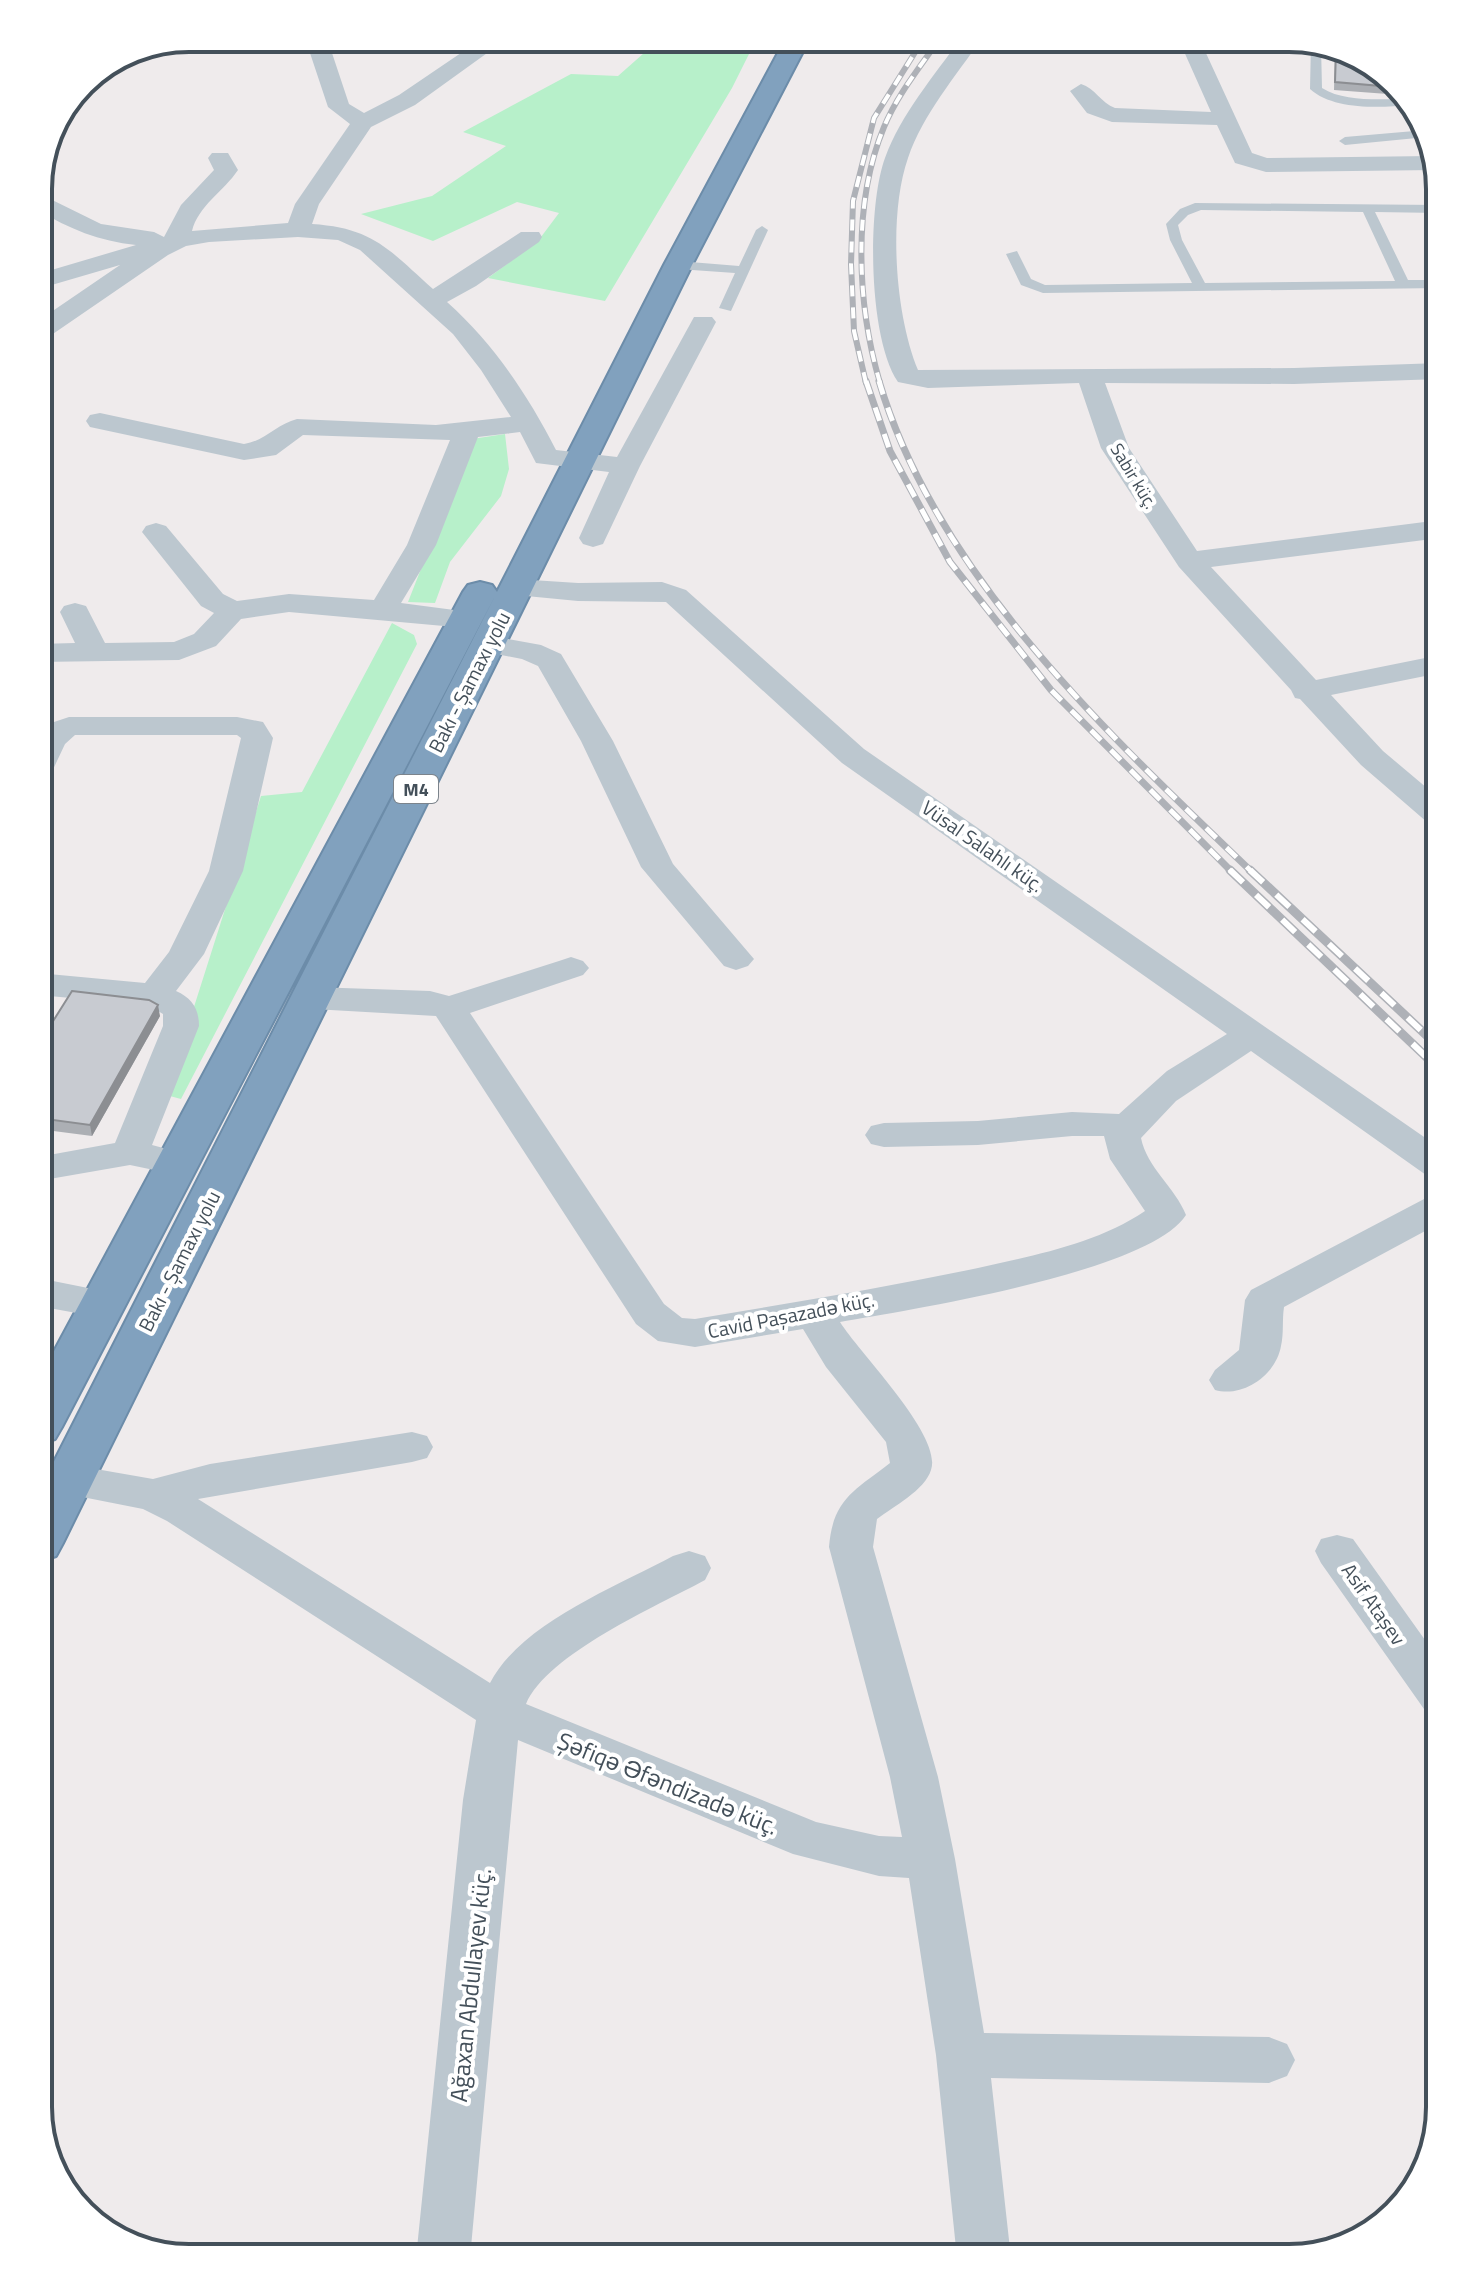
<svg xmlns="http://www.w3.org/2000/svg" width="1478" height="2296" font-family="'Titillium Web',sans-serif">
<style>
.green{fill:#b7f0ca}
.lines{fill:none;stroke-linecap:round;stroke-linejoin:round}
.highway-casing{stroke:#6c8ca9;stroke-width:4}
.lane{fill:#bcc7cf;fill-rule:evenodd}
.street{fill:#bcc7cf;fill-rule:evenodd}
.highway{fill:#81a1be;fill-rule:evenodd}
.rail-far2-casing{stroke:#aeb1b7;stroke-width:6}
.rail-far1-casing{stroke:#aeb1b7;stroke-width:7}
.rail-casing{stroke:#aeb1b7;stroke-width:9}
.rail-far2{stroke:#fff;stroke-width:4;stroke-dasharray:11;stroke-linecap:butt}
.rail-far1{stroke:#fff;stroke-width:5;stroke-dasharray:14;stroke-linecap:butt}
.rail{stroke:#fff;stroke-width:6;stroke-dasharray:18;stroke-linecap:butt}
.wall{fill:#acafb4}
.shaded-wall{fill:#8c8e92}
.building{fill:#c8cbd1;stroke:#8c8e92;stroke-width:2}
.labels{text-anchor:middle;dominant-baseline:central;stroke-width:8;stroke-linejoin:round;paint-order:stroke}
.far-street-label{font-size:18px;fill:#44505a;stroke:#fff}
.shield{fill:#fff;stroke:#7c848c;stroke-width:2}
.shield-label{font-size:18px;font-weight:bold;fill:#44505a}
.street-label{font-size:20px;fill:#44505a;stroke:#fff}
.near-street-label{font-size:24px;fill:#44505a;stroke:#fff}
.rim{fill:none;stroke:#44505a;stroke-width:4}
</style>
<rect width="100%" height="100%" fill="#efebec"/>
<path class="green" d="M661 38H757L732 88 605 301 488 278 538 241 559 213 517 202 433 241 361 214 432 196 506 146 463 132 571 74 618 76Z
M505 434 509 469 501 496 450 562 435 603 408 602 472 439Z
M392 623 414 635 417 644 181 1099 166 1095 261 796 302 792Z"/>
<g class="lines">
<defs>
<path id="highway" d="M786 38H810L692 265 63 1543 56 1556 38 1562V1493L495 596 62 1427 55 1439 38 1444V1381L463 592 468 585 480 582 492 585 497 592 664 265Z"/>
</defs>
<use href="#highway" class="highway-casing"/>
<path class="lane" d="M1311 42 1321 46 1322 88C1344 102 1378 99 1404 99L1409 105C1380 108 1333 110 1310 89Z
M1426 130 1427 137 1345 145 1339 141 1345 137Z
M1195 203 1440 205V213L1375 212 1408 280H1440V288L1043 293 1021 285 1006 254 1017 251 1031 279 1045 285 1192 283 1170 240 1166 224 1180 209ZM1201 210 1363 212 1395 281 1205 283 1182 240 1178 225 1188 215Z
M762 226 768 230 731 311 719 308 735 273 678 269 672 265 678 261 739 266 756 230Z"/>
<path class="street" d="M305 38H327L349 104 364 113 399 95 483 38H508L415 105 371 127 319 204 312 224C374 228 389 250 433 289L521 232H539L542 237 539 242 476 286 447 302C493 343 528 395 556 450L617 457 694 317H712L716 322 640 466 603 544 593 547 583 544 579 538 609 472 536 463 520 432 478 437 436 545 401 603 477 613 481 619 477 625 466 628 289 612 241 619 216 646 179 660 38 662V644L75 643 60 612 64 606 75 603 86 606 105 643 174 642 194 634 214 613 201 606 142 532 146 526 156 523 166 526 223 594 237 601 289 594 374 600 407 545 450 440 303 435 276 455 244 460 90 427 86 421 90 415 100 413 244 444C265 441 277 424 297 419L436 425 511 417 481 370 453 334 360 250 338 240 298 237 209 242 186 246 168 255 47 338 38 341V321L120 265 38 289V274L136 245C99 241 69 229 38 210V193L101 224 154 232 164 237 181 205 214 170 208 158 212 153H228L238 170C224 191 198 206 192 231L288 223 295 204 350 124 328 107Z
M961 38H982C956 76 923 114 908 158 888 215 895 315 918 370L1294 368 1440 363V379L1294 384 1105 383 1129 448 1197 551 1440 520V538L1211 567 1316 680 1440 655V673L1331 695 1383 751 1440 799V826L1428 823 1361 765 1300 699 1295 698 1291 690 1179 567 1101 448 1079 383 928 388 898 382C868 338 867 207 885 158 901 114 934 76 961 38Z
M1178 38H1199L1252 153 1267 158 1432 156 1435 170 1266 172 1235 163 1217 125 1112 122 1087 113 1070 91 1081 84C1095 88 1101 103 1115 108L1211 112Z
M516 579 578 583 662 582 686 590 864 749 1440 1148V1178L1426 1175 1251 1051 1176 1101 1141 1138C1147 1168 1175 1187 1186 1215 1150 1272 910 1310 840 1322 860 1354 943 1436 931 1470 925 1490 893 1507 877 1519L873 1547 938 1777 955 1859 984 2033 1269 2037 1287 2044 1295 2060 1287 2076 1269 2083 991 2078 1011 2258H957L936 2055 909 1878 879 1876 793 1854 518 1740 470 2258H416L463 1800 476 1720 167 1521 143 1509 52 1491 45 1480 52 1469 67 1464 153 1479 210 1464 412 1432 427 1436 433 1447 427 1458 412 1462 198 1499 490 1683C521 1623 616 1587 673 1556L689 1551 705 1556 711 1568 705 1580C657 1606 547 1654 526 1704L816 1822 879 1836 902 1837 890 1777 829 1547C833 1499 854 1491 890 1463L886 1442 826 1367 803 1329 695 1347 658 1341 636 1324 436 1016 313 1009 300 1006 295 998 300 990 313 987 430 991 449 996 559 961 571 957 583 961 589 968 583 975 470 1013 664 1304 682 1318 695 1319C790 1303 883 1288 978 1268 1035 1255 1096 1244 1145 1211L1110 1159 1104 1136H1072L978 1145 884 1147 871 1144 865 1135 871 1126 884 1123 978 1121 1072 1112 1119 1114 1167 1071 1227 1034 842 763 666 602 578 601 506 594 501 588 506 582Z
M487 635 541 645 561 654 613 741 673 864 748 952 754 959 748 966 736 970 724 966 641 867 581 741 538 666 522 659 476 650 472 644 476 638Z
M69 717H237L263 722 273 738 243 871 204 954 176 991C192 998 199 1009 199 1026L152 1145 167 1149 173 1158 167 1167 154 1170 130 1165 38 1181V1157L115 1143 163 1026V1014L148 1005 38 995V973L145 983 169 952 209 871 241 738 237 735H75L65 744 49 778 38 781V736L51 723Z
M1440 1194V1223L1284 1307C1282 1320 1284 1333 1281 1346 1276 1375 1243 1398 1215 1390L1209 1380 1215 1370 1239 1350 1245 1300 1251 1290 1426 1198Z
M38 1278 118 1294 124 1304 118 1314 104 1318 38 1306Z
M1337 1535 1353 1539 1440 1661V1714L1424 1709 1321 1563 1315 1551 1321 1539Z"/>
<use href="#highway" class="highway"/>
<defs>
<path id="rail-far2" d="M866 383 854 331 851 264 853 201 874 118 924 38
M880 383C857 305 852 204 884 127 897 95 920 67 940 38"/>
<path id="rail-far1" d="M866 381 890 451 950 562 1051 690 1232 872
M879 381C936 575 1110 736 1252 872"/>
<path id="rail" d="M1230 870 1440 1070
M1250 870 1440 1048"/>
</defs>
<use href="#rail-far2" class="rail-far2-casing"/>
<use href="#rail-far1" class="rail-far1-casing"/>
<use href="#rail" class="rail-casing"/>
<use href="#rail-far2" class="rail-far2"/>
<use href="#rail-far1" class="rail-far1"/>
<use href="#rail" class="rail"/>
</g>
<path class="wall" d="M1335 51 1373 64 1401 95 1334 90Z
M160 1016 92 1136 38 1129V1045Z"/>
<path class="shaded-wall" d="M158 1005 160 1016 92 1136 90 1125Z"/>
<path class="building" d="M1336 51 1373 64 1393 87 1335 82Z
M72 991 149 1000 158 1005 90 1125 38 1118V1045Z"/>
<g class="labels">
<g class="far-street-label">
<text transform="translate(1134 476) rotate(59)">Sabir küç.</text>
</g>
<rect class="shield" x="394" y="775" width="44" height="28" rx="6"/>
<g class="shield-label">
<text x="416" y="789">M4</text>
</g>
<g class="street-label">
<text transform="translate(469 682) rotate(-63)">Bakı - Şamaxı yolu</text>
<text transform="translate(983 846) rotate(35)">Vüsal Salahlı küç.</text>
<text transform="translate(179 1261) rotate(-63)">Bakı - Şamaxı yolu</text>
<text transform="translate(791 1315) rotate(-11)">Cavid Paşazadə küç.</text>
<text transform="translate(1374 1604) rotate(55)">Asif Ataşev</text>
</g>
<g class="near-street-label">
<text transform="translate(668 1783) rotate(22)">Şəfiqə Əfəndizadə küç.</text>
<text transform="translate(470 1985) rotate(-84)">Ağaxan Abdullayev küç.</text>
</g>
</g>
<path d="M0 0H1478V2296H0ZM189 52H1289A137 137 0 0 1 1426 189V2107A137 137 0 0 1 1289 2244H189A137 137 0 0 1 52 2107V189A137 137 0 0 1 189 52Z" fill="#fff" fill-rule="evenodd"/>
<path class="rim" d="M189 52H1289A137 137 0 0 1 1426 189V2107A137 137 0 0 1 1289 2244H189A137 137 0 0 1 52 2107V189A137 137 0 0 1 189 52Z"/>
</svg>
